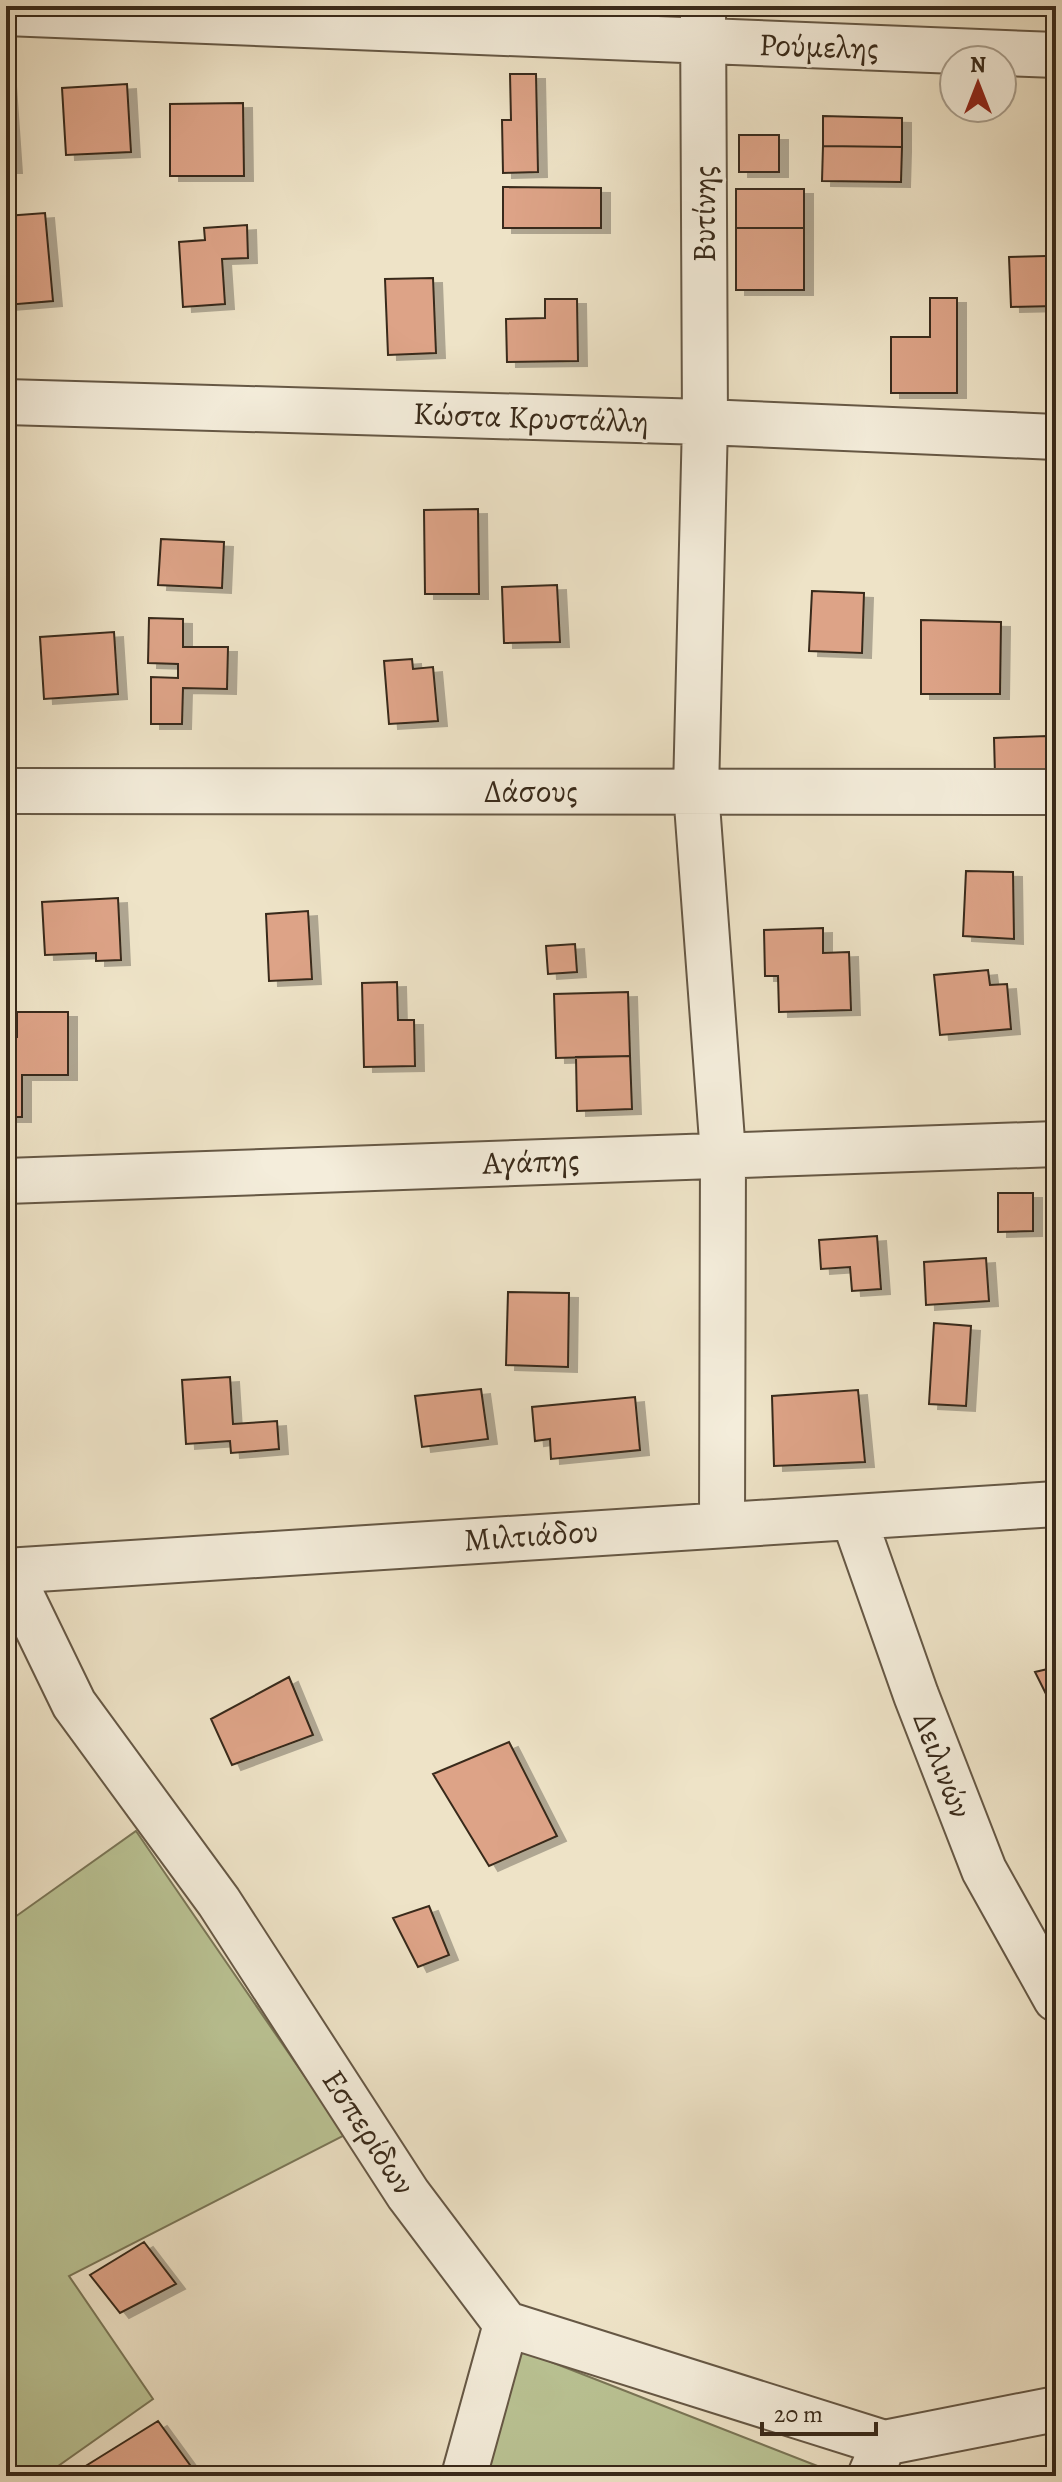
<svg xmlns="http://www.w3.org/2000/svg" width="1062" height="2482" font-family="Alegreya,serif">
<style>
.green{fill:#bac394;stroke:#7a7657;stroke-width:2}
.building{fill:#dda387;stroke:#392a1a;stroke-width:2;filter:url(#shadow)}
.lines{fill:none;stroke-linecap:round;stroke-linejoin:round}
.minor-casing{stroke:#665845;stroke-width:48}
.minor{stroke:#f4eddb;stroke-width:44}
.labels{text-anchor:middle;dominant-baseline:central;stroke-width:7;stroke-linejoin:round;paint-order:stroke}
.street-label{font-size:32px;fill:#392a1a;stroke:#f4eddb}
</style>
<defs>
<filter id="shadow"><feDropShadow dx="9" dy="5" stdDeviation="0" flood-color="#0004"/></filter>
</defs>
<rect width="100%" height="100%" fill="#eee3c7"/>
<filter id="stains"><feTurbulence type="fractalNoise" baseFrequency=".0025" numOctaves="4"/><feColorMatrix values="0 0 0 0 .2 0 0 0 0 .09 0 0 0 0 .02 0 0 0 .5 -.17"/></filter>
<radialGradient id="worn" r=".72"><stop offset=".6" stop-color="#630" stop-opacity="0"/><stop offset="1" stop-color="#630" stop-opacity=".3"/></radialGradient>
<path class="green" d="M136 1831 345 2135 69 2276 153 2399 44 2476H6V1906L15 1917Z
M518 2349 843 2476H482Z"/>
<path class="building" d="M510 74H536L538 172 503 173 502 120H511Z
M7 81 13 168H6V81Z
M127 84 131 152 66 155 62 88Z
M243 103 244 176H170V104Z
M823 116 902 118V147L823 146Z
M739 135H779V172H739Z
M823 146 902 147 901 182 822 181Z
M503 187 601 188V228H503Z
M736 189H804V228H736Z
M45 213 53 301 6 305V216Z
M247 225 248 258 222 259 225 304 183 307 179 242 205 240 204 228Z
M736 228H804V290H736Z
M1046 256H1056V306L1011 307 1009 257Z
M433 278 436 353 388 355 385 279Z
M930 298H957V393H891V337H930Z
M545 299H577L578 361 507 362 506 319 545 318Z
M478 509 479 594H425L424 510Z
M161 539 224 542 222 588 158 585Z
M557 585 560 642 504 643 502 587Z
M812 591 864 593 862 653 809 651Z
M149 618 183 619V647H228L227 689 183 688 182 724H151V677L178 678V664L148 663Z
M921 620 1001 622 1000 694H921Z
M114 632 118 694 44 699 40 637Z
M412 659 413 669 433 667 438 721 389 724 384 661Z
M1047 736 1048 773 995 775 994 738Z
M966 871 1013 872 1014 939 963 936Z
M118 898 121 960 96 961V953L45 955 42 902Z
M308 911 312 979 269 981 266 914Z
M823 928V953L849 952 851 1010 779 1012 778 976H765L764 930Z
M575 944 577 972 548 974 546 946Z
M988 970 990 985 1007 984 1011 1029 940 1035 934 975Z
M397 982 398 1020H414L415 1066 364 1067 362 983Z
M628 992 630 1056 556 1058 554 994Z
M17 1012H68V1075H22V1117H6V1037H17Z
M630 1056 632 1109 577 1111 576 1057Z
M998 1193H1033V1231L998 1232Z
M877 1236 881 1289 852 1291 850 1267 821 1269 819 1240Z
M986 1258 989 1301 926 1305 924 1262Z
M508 1292 569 1293 568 1367 506 1365Z
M934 1323 971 1326 966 1406 929 1404Z
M230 1377 233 1424 277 1421 279 1449 231 1453 230 1441 186 1444 182 1380Z
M481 1389 488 1439 422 1447 415 1396Z
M858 1390 865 1462 774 1466 772 1396Z
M635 1397 640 1450 551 1459 550 1439 535 1441 532 1407Z
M1056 1667V1708L1054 1710 1035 1672Z
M289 1677 313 1735 232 1765 211 1719Z
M509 1742 557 1836 489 1866 433 1774Z
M429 1906 449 1955 418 1967 393 1918Z
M144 2242 176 2284 120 2313 90 2275Z
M158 2421 198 2476H90L84 2467Z"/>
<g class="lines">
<defs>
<path id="minor" d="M703 6 705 422 696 791 723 1154 722 1523
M6 13 1056 55
M6 402 705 422 1056 437
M6 791 1056 792
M6 1181 1056 1144
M854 1519 916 1695 984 1870 1056 1999
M9 1570 74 1704 219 1902 408 2194 506 2324 884 2443 870 2476
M6 1571 1056 1504
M884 2443 1056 2409
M464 2476 506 2324"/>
</defs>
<use href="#minor" class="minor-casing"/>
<use href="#minor" class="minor"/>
</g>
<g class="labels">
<g class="street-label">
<text transform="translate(819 46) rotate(2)">Ρούμελης</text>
<text transform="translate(704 214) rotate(-90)">Βυτίνης</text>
<text transform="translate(531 417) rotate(2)">Κώστα Κρυστάλλη</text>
<text x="531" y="791">Δάσους</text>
<text transform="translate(531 1161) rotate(-2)">Αγάπης</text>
<text transform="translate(531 1535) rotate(-4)">Μιλτιάδου</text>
<text transform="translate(943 1765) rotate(69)">Δειλινών</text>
<text transform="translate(369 2132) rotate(57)">Εσπερίδων</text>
</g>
</g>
<rect width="1062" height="2482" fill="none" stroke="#eee3c7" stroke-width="32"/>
<rect x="8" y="8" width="1046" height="2466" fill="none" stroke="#392a1a" stroke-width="4"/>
<rect x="16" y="16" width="1030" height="2450" fill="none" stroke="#392a1a" stroke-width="2"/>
<g transform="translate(978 84)"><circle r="38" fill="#f4eddb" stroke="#a99f8e" stroke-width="2"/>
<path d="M0-6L14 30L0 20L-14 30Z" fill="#8f2418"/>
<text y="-12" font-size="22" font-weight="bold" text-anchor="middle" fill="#392a1a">N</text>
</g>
<path d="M762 2422v12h114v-12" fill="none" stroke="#392a1a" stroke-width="4"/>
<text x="774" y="2422" font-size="24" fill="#392a1a" stroke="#f4eddb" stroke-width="6" paint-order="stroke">20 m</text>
<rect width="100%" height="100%" filter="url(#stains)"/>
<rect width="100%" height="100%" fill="url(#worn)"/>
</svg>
